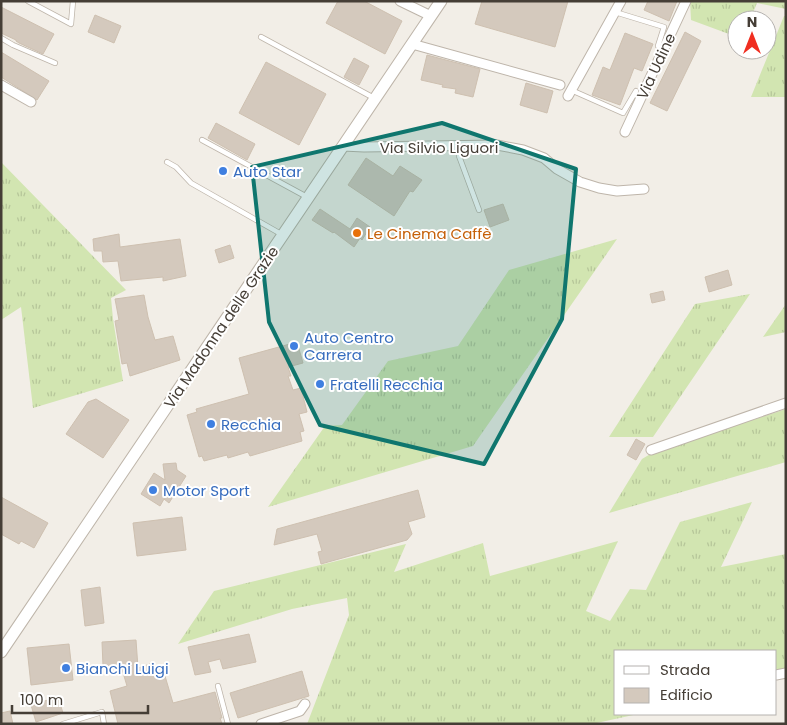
<svg xmlns="http://www.w3.org/2000/svg" width="787" height="725" font-family="Poppins,sans-serif">
<style>
.grass{fill:url(#grass-tufts)}
.building{fill:#d4c9bd;stroke:#cec0b0}
.lines{fill:none;stroke-linecap:round;stroke-linejoin:round}
.service-casing{stroke:#beb5aa;stroke-width:6}
.minor-casing{stroke:#beb5aa;stroke-width:11}
.tertiary-casing{stroke:#beb5aa;stroke-width:13}
.service{stroke:#fff;stroke-width:4.5}
.minor{stroke:#fff;stroke-width:9}
.tertiary{stroke:#fff;stroke-width:11}
.marked{fill:#0f766e;fill-opacity:0.2;stroke:#0f766e;stroke-width:4;stroke-linejoin:round}
.shop-dot{fill:#3f7fe0;stroke:#fff;stroke-width:2}
.food-dot{fill:#e8710a;stroke:#fff;stroke-width:2}
.labels{text-anchor:middle;dominant-baseline:central;stroke-width:4;stroke-linejoin:round;paint-order:stroke}
.street-label{font-size:15px;fill:#453e36;stroke:#fff}
.shop-label{font-size:15px;fill:#366cbe;stroke:#fff;text-anchor:start}
.food-label{font-size:15px;fill:#c56008;stroke:#fff;text-anchor:start}
</style>
<defs>
<pattern id="grass-tufts" width="24" height="20" patternUnits="userSpaceOnUse" patternTransform="scale(1.25)"><rect width="24" height="20" fill="#d2e5b1"/><path d="M3 7l-1-3M5 7V3M7 7l1-3M15 17l-1-3M17 17v-4M19 17l1-3" fill="none" stroke="#b6c699"/></pattern>
</defs>
<rect width="100%" height="100%" fill="#f2eee7"/>
<path class="grass" d="M690 1H786V9L757 3 750 20H737V37L691 20Z
M784 16H786V97H751Z
M1 162 126 290 111 298 113 319 123 381 33 408 21 307 1 320Z
M617 239 473 446 268 507 325 426 342 425 388 361 458 346 509 270Z
M750 294 653 437H609L695 304Z
M786 304V332L763 337Z
M786 409V462L609 513 642 459 652 453Z
M752 502 721 567 786 554V670L776 672V651H616V714H638L592 724H307L349 615 347 598 292 609 178 644 214 591 406 544 394 572 483 543 490 576 618 541 586 611 610 621 630 589 646 590 680 522Z"/>
<path class="building" d="M338 1H364L402 21 385 54 326 23Z
M482 1H568L555 47 475 24Z
M648 1H677L669 21 644 10Z
M1 7 54 34 43 54 19 43 16 41V40L1 33Z
M95 15 121 26 114 43 88 32Z
M685 32 701 41 667 111 650 103Z
M625 33 653 44 642 71 634 68 620 105 592 95 603 67 610 70Z
M1 52 49 81 37 100 1 77Z
M427 55 480 69 473 97 455 93 456 89 442 87 443 85 421 80Z
M354 58 369 66 359 85 344 77Z
M266 62 326 94 299 145 239 113Z
M526 83 553 91 547 113 520 105Z
M216 123 255 144 247 160 208 138Z
M366 158 393 176 400 166 422 180 413 192 410 191 394 216 348 185Z
M503 204 509 220 490 227 484 210Z
M320 209 350 229 357 218 370 227 362 240 360 238 354 247 334 232 333 233 312 220Z
M119 234 120 247 180 239 186 276 163 281V277L121 281 118 261 103 262 102 251H94L93 239Z
M230 245 234 258 219 263 215 250Z
M728 270 732 285 709 292 705 277Z
M663 291 665 300 652 303 650 294Z
M144 295 148 317 155 340 173 336 180 360 130 376 127 363 122 364 115 321 119 320 115 299Z
M297 342 303 363 288 367 291 376H288L293 390 301 388 307 412 299 414 304 431 300 432 302 441 250 456 248 452 228 458 227 455 204 461 202 456 199 457 187 415 197 412 196 409 249 394 239 358Z
M96 399 129 420 103 458 66 434 88 402Z
M636 439 645 444 636 460 627 455Z
M176 463 177 470 186 476 169 503 164 499 160 506 141 494 154 473 165 480 163 464Z
M418 490 425 517 408 522 412 534 407 540 321 564 318 552 322 551 317 534 274 545 277 529Z
M1 497 48 523 34 548 21 541 19 544 1 534Z
M182 517 186 550 137 556 133 523Z
M100 587 104 623 85 626 81 590Z
M249 634 256 662 223 669 220 659 208 662 211 672 195 675 188 647Z
M136 640 138 668 153 663 157 678 165 676 173 703 215 692 222 718H220L222 724H118L110 691 127 686 121 666H103L102 642Z
M69 644 73 680 31 685 27 648Z
M302 671 309 696 238 718 230 693Z
M58 697 63 713 36 722 31 705Z
M10 711 13 724H1V713Z"/>
<g class="lines">
<defs>
<path id="service" d="M28 1 71 24 73 1
M615 12 664 27 658 46
M261 37 374 98
M1 38 13 45 55 63
M571 90 623 113 636 91
M202 140 307 197
M459 146V156L479 210
M167 162 176 167 191 183 281 234
M218 686 228 724
M63 724 102 712 104 724"/>
<path id="minor" d="M400 1 431 16
M412 44 560 85
M1 85 31 102
M568 96 621 1
M625 132 686 1
M343 146 364 147 497 145 523 150 544 158 557 169 580 182 599 188 617 191 644 189
M651 450 786 403
M776 675 786 673
M261 724 300 711 305 704"/>
<path id="tertiary" d="M1 652 441 1"/>
</defs>
<use href="#service" class="service-casing"/>
<use href="#minor" class="minor-casing"/>
<use href="#tertiary" class="tertiary-casing"/>
<use href="#service" class="service"/>
<use href="#minor" class="minor"/>
<use href="#tertiary" class="tertiary"/>
</g>
<path class="marked" d="M442 123 576 169 562 319 484 464 320 425 269 322 252 167Z"/>
<g class="shop-dot">
<circle cx="223" cy="171" r="5"/>
<circle cx="294" cy="346" r="5"/>
<circle cx="320" cy="384" r="5"/>
<circle cx="211" cy="424" r="5"/>
<circle cx="153" cy="490" r="5"/>
<circle cx="66" cy="668" r="5"/>
</g>
<circle class="food-dot" cx="357" cy="233" r="5"/>
<g class="labels">
<g class="street-label">
<text transform="translate(656 66) rotate(-65)">Via Udine</text>
<text x="439" y="147">Via Silvio Liguori</text>
<text transform="translate(221 327) rotate(-56)">Via Madonna delle Grazie</text>
</g>
<g class="shop-label">
<text x="233" y="171">Auto Star</text>
<text x="304" y="337">Auto Centro<tspan x="304" dy="17">Carrera</tspan></text>
<text x="330" y="384">Fratelli Recchia</text>
<text x="221" y="424">Recchia</text>
<text x="163" y="490">Motor Sport</text>
<text x="76" y="668">Bianchi Luigi</text>
</g>
<g class="food-label">
<text x="367" y="233">Le Cinema Caffè</text>
</g>
</g>
<rect width="787" height="725" fill="none" stroke="#453e36" stroke-width="5"/>
<rect x="614" y="650" width="162" height="65" fill="#ffffff" stroke="#b5b2af"/>
<rect x="624" y="666" width="25" height="8" fill="#ffffff" stroke="#b5b2af"/>
<text x="660" y="675" font-size="15" fill="#453e36">Strada</text>
<rect x="624" y="688" width="25" height="15" fill="#d4c9bd" stroke="#b5b2af"/>
<text x="660" y="700" font-size="15" fill="#453e36">Edificio</text>
<g transform="translate(752 35)"><circle r="24" fill="#ffffff" stroke="#b5b2af"/>
<path d="M0-4L9 19L0 12L-9 19Z" fill="#f02e20"/>
<text y="-8" font-size="14" font-weight="bold" text-anchor="middle" fill="#453e36">N</text>
</g>
<path d="M12 705v8h136v-8" fill="none" stroke="#453e36" stroke-width="2.5"/>
<text x="20" y="705" font-size="15" fill="#453e36" stroke="#ffffff" stroke-width="4" paint-order="stroke">100 m</text>
</svg>
